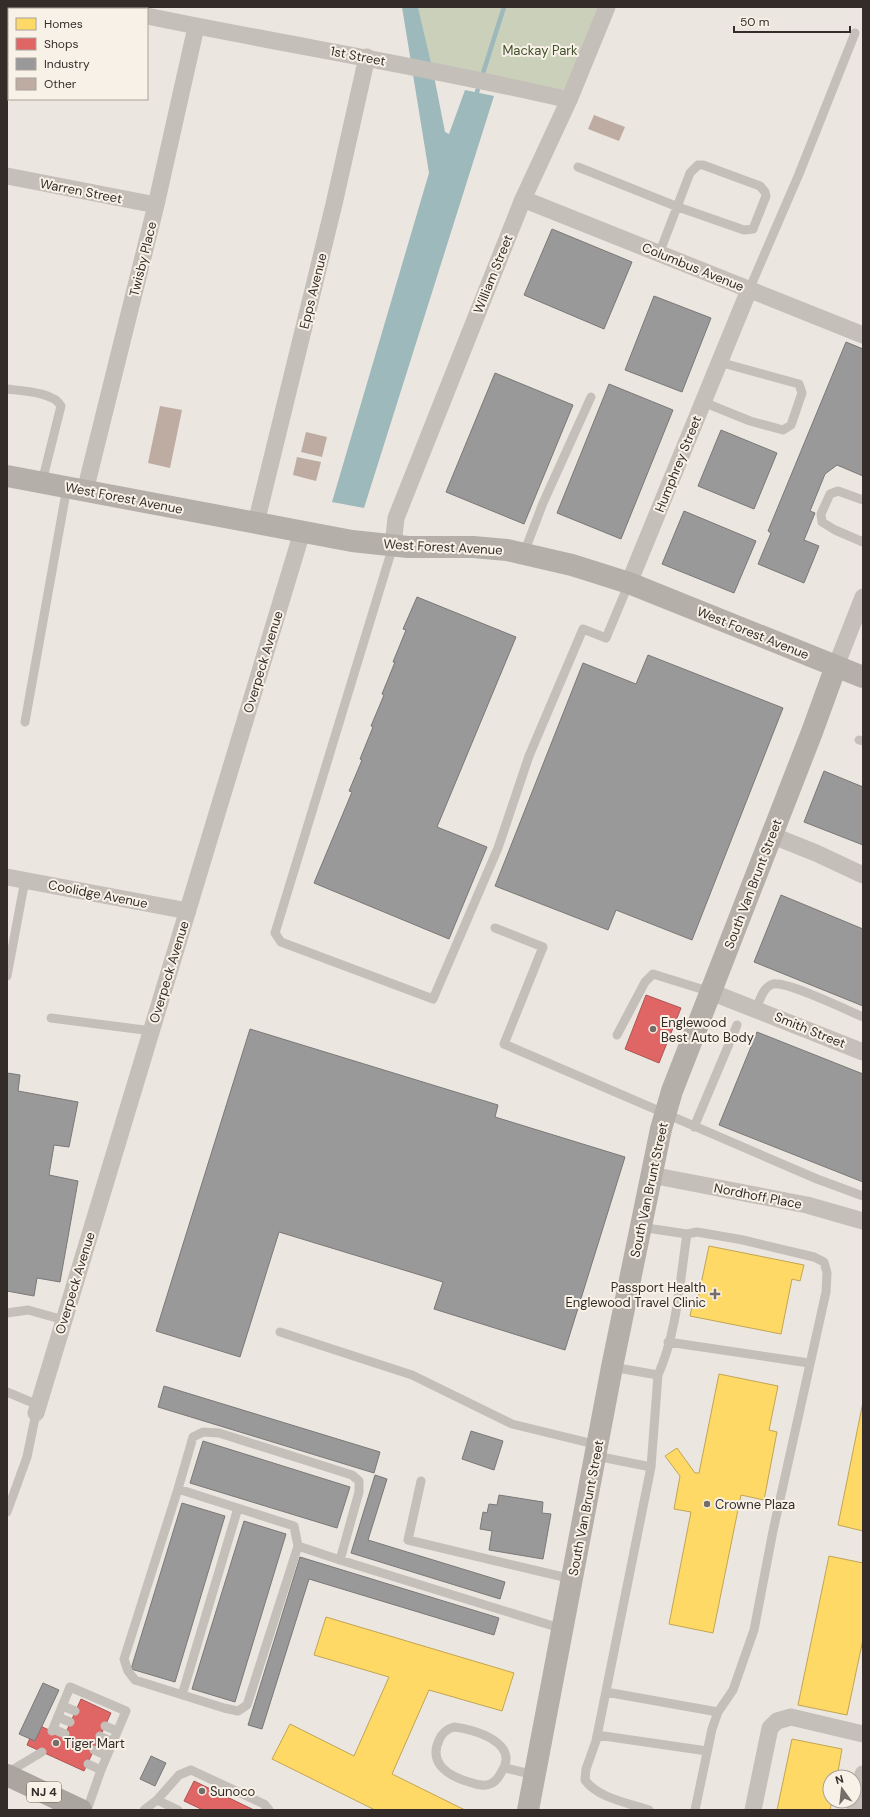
<svg xmlns="http://www.w3.org/2000/svg" width="870" height="1817" font-family="'DM Sans',sans-serif">
<style>
.green{fill:#cbd0bb}
.water{fill:#9db9bb}
.homes{fill:#ffd966;stroke:#c2a553}
.shops{fill:#e06666;stroke:#ac5553}
.industry{fill:#999;stroke:#7b7877}
.lines{fill:none;stroke-linecap:round;stroke-linejoin:round}
.stream{stroke:#9db9bb;stroke-width:4.5}
.building{fill:#beaca2}
.lane{stroke:#c4bfb9;stroke-width:9}
.street{stroke:#c4bfb9;stroke-width:17}
.secondary{stroke:#b5afa9;stroke-width:22}
.highway{stroke:#aaa59f;stroke-width:22}
.poi-dot{fill:#746d68;stroke:#f8f1e7;stroke-width:1.5}
.labels{text-anchor:middle;dominant-baseline:central;stroke-width:4;stroke-linejoin:round;paint-order:stroke}
.shield{fill:#f8f1e7;stroke:#6f6761;stroke-width:1}
.shield-label{font-size:12px;font-weight:bold;fill:#342c28}
.park-label{font-size:13px;fill:#42512d;stroke:#f8f1e7}
.street-label{font-size:13px;fill:#342c28;stroke:#f8f1e7}
.poi-label{font-size:13px;fill:#342c28;stroke:#f8f1e7;text-anchor:start}
</style>
<rect width="100%" height="100%" fill="#ebe6e0"/>
<path class="green" d="M418 7H604L566 99 431 64Z"/>
<path class="water" d="M402 7H418L433 71 445 132 449 134 465 90 494 96 364 508 332 502 429 173Z"/>
<path class="homes" d="M709 1246 804 1265 800 1281 792 1279 781 1334 690 1316 693 1302 697 1303Z
M719 1374 778 1386 769 1430 777 1432 764 1500 741 1495 713 1633 669 1624 691 1512 674 1509 680 1476 665 1456 677 1448 695 1473H699Z
M863 1402V1531L838 1525Z
M829 1556 863 1563V1639L847 1715 798 1705Z
M326 1617 514 1673 502 1711 429 1690 392 1774 465 1810H375L272 1759 290 1724 354 1756 389 1677 314 1655Z
M792 1739 842 1749 837 1777H830V1801H832L830 1810H777Z"/>
<path class="shops" d="M646 995 681 1008 659 1063 625 1049Z
M81 1699 111 1713 84 1771 27 1745 36 1724 64 1737Z
M194 1781 254 1810H203L184 1801Z"/>
<path class="industry" d="M552 229 632 262 604 329 524 295Z
M654 296 711 318 682 392 625 370Z
M846 342 863 349V476L837 465 825 474 810 511 815 513 804 540 819 546 804 583 758 564 771 533 768 531Z
M495 373 573 405 524 524 446 492Z
M609 384 673 410 621 539 557 513Z
M721 430 777 453 754 509 698 486Z
M684 511 756 541 734 593 662 564Z
M417 597 516 637 437 827 487 847 449 939 314 883 352 792 349 791 362 760 360 759 373 727 371 726 384 695 382 694 395 662H393L406 630 403 629Z
M648 655 783 708 692 940 616 910 608 930 495 886 583 663 636 684Z
M824 771 863 787V845L804 822Z
M781 895 863 929V1006L754 962Z
M250 1029 498 1105 495 1117 625 1157 565 1350 434 1309 443 1282 279 1232 240 1357 156 1331Z
M757 1032 863 1074V1182L719 1125Z
M7 1073 20 1075 18 1091 78 1102 69 1147 54 1145 49 1175 78 1181 60 1282 37 1278 34 1296 7 1291Z
M164 1386 380 1452 374 1473 158 1407Z
M471 1431 503 1441 494 1470 462 1459Z
M203 1441 350 1487 337 1528 190 1483Z
M375 1475 387 1479 368 1540 505 1582 500 1599 351 1553Z
M499 1495 543 1502 542 1513 551 1514 543 1559 489 1550 492 1531 480 1529 483 1512 487 1513 489 1504 497 1505Z
M182 1503 225 1516 175 1682 131 1669Z
M244 1521 286 1534 235 1702 192 1689Z
M300 1557 499 1618 494 1635 309 1579 262 1729 248 1725Z
M43 1683 59 1690 35 1741 19 1734Z
M151 1756 166 1763 155 1786 140 1779Z"/>
<g class="lines">
<path class="stream" d="M477 92 504 7"/>
</g>
<path class="building" d="M594 115 625 127 619 141 588 129Z
M160 406 182 410 170 468 148 463Z
M306 432 327 437 322 457 301 452Z
M297 457 321 462 316 481 293 475Z"/>
<g class="lines">
<path class="lane" d="M578 167 678 207 744 230 753 229 766 196 765 192 760 186 703 165H698L690 173 659 254
M749 290 799 174 855 33
M7 389C22 391 54 392 61 406L42 482
M703 402 750 421 783 430 791 425 802 393 799 384 719 362
M863 500 838 491 830 494 821 514 822 522 835 530 863 542
M393 546 275 933 281 942 433 999 498 848 529 756 583 629 606 638 629 583
M524 553 543 503 591 397
M25 722 67 487
M859 740 863 741
M495 928 543 947 504 1044 817 1179 863 1196
M7 976 25 880
M756 1009C760 1000 763 987 773 984 787 981 847 1010 863 1017
M51 1018 152 1031
M617 1035 645 982 653 974 711 992
M694 1127 737 1025
M640 1227 687 1234 697 1232 743 1240 814 1257 824 1262 827 1273 826 1292 773 1531 754 1630 733 1690 718 1712 712 1729 695 1810
M7 1313 28 1310 64 1320
M280 1332 412 1375 512 1424 598 1445
M668 1342 809 1363
M612 1367 658 1375
M7 1392 38 1405
M596 1456 651 1467
M421 1481 408 1540 572 1579
M178 1489 124 1659 128 1671 135 1680 224 1708 238 1711 247 1705 298 1546
M7 1512 27 1457 36 1413
M340 1560 359 1492V1481L352 1475 219 1433 203 1432 193 1437 178 1489 294 1526 298 1546 340 1560 563 1629
M606 1692 718 1712
M182 1695 238 1508
M63 1706 75 1711
M58 1717 70 1722
M105 1726 117 1731
M454 1727C474 1729 520 1743 502 1771 499 1777 496 1782 490 1784 484 1787 476 1784 469 1782 449 1776 428 1764 439 1740 442 1733 446 1729 454 1727Z
M53 1729 65 1734
M52 1731 70 1687 126 1711 101 1770 87 1810
M597 1735 707 1751
M100 1736 113 1742
M94 1750 107 1756
M88 1764 101 1770
M505 1768 535 1775
M7 1773 42 1752
M157 1800 178 1810
M144 1810 157 1800 179 1775 191 1770 264 1804 269 1810
M649 1810C628 1803 598 1798 585 1780L586 1769 596 1741 651 1467 658 1375C677 1333 680 1279 687 1234"/>
<path class="street" d="M102 7 111 9
M147 16C287 45 429 67 569 100
M7 176 156 205
M523 199 863 335
M85 491 156 205 196 27
M256 523 334 204 367 57
M393 546 396 518 523 199 569 100 607 7
M629 583 749 290
M836 666 863 597
M771 835 816 853 863 875
M7 877 188 911
M711 992 863 1052
M651 1175 807 1205 863 1221
M36 1413 302 532
M753 1810 770 1728 777 1721 791 1717 863 1734
M855 1810 863 1774"/>
<path class="secondary" d="M7 476 352 541 408 547H473L507 550 572 565 629 583 863 677
M528 1810 612 1367 661 1129 672 1091 812 732 836 666"/>
<path class="highway" d="M7 1775 81 1810"/>
</g>
<g class="poi-dot">
<circle cx="653" cy="1029" r="4"/>
<path d="M713 1288h4v4h4v4h-4v4h-4v-4h-4v-4h4z"/>
<circle cx="707" cy="1504" r="4"/>
<circle cx="56" cy="1743" r="4"/>
<circle cx="202" cy="1791" r="4"/>
</g>
<g class="labels">
<rect class="shield" x="27" y="1782" width="34" height="20" rx="3"/>
<g class="shield-label">
<text x="44" y="1792">NJ 4</text>
</g>
<g class="park-label">
<text x="540" y="50">Mackay Park</text>
</g>
<g class="street-label">
<text transform="translate(358 56) rotate(11)">1st Street</text>
<text transform="translate(81 191) rotate(11)">Warren Street</text>
<text transform="translate(143 259) rotate(-76)">Twisby Place</text>
<text transform="translate(693 267) rotate(22)">Columbus Avenue</text>
<text transform="translate(493 274) rotate(-68)">William Street</text>
<text transform="translate(313 291) rotate(-76)">Epps Avenue</text>
<text transform="translate(678 464) rotate(-68)">Humphrey Street</text>
<text transform="translate(124 498) rotate(11)">West Forest Avenue</text>
<text transform="translate(443 547) rotate(3)">West Forest Avenue</text>
<text transform="translate(753 633) rotate(22)">West Forest Avenue</text>
<text transform="translate(263 662) rotate(-73)">Overpeck Avenue</text>
<text transform="translate(753 884) rotate(-69)">South Van Brunt Street</text>
<text transform="translate(98 894) rotate(11)">Coolidge Avenue</text>
<text transform="translate(169 972) rotate(-73)">Overpeck Avenue</text>
<text transform="translate(810 1030) rotate(22)">Smith Street</text>
<text transform="translate(649 1190) rotate(-78)">South Van Brunt Street</text>
<text transform="translate(758 1196) rotate(11)">Nordhoff Place</text>
<text transform="translate(75 1283) rotate(-73)">Overpeck Avenue</text>
<text transform="translate(586 1508) rotate(-79)">South Van Brunt Street</text>
</g>
<g class="poi-label">
<text x="661" y="1022">Englewood<tspan x="661" dy="15">Best Auto Body</tspan></text>
<text x="706" y="1287" text-anchor="end">Passport Health<tspan x="706" dy="15">Englewood Travel Clinic</tspan></text>
<text x="715" y="1504">Crowne Plaza</text>
<text x="64" y="1743">Tiger Mart</text>
<text x="210" y="1791">Sunoco</text>
</g>
</g>
<rect width="870" height="1817" fill="none" stroke="#342c28" stroke-width="16"/>
<rect x="8" y="8" width="140" height="92" fill="#f8f1e7" stroke="#aaa29b"/>
<rect x="16" y="18" width="20" height="12" fill="#ffd966" stroke="#aaa29b"/>
<text x="44" y="28" font-size="12" fill="#342c28">Homes</text>
<rect x="16" y="38" width="20" height="12" fill="#e06666" stroke="#aaa29b"/>
<text x="44" y="48" font-size="12" fill="#342c28">Shops</text>
<rect x="16" y="58" width="20" height="12" fill="#999999" stroke="#aaa29b"/>
<text x="44" y="68" font-size="12" fill="#342c28">Industry</text>
<rect x="16" y="78" width="20" height="12" fill="#beaca2" stroke="#aaa29b"/>
<text x="44" y="88" font-size="12" fill="#342c28">Other</text>
<g transform="translate(842 1789) rotate(345)"><circle r="19" fill="#f8f1e7" stroke="#aaa29b"/>
<path d="M0-3L7 15L0 10L-7 15Z" fill="#746d68"/>
<text y="-6" font-size="11" font-weight="bold" text-anchor="middle" fill="#342c28">N</text>
</g>
<path d="M734 26v6h116v-6" fill="none" stroke="#342c28" stroke-width="2"/>
<text x="740" y="26" font-size="12" fill="#342c28" stroke="#f8f1e7" stroke-width="3" paint-order="stroke">50 m</text>
</svg>
